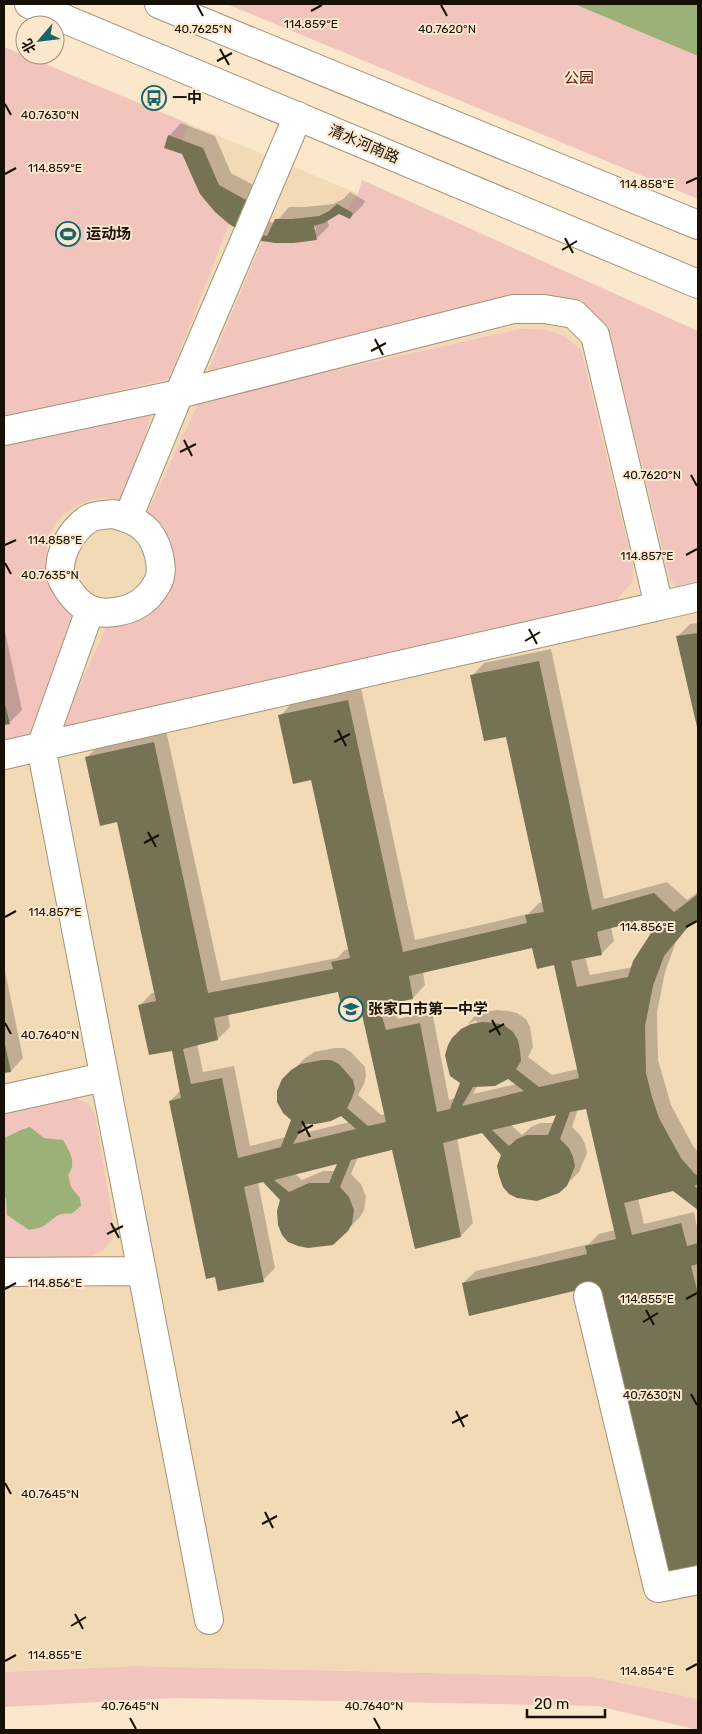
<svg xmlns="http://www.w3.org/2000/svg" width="702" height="1734" font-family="Rubik,'Noto Sans SC',sans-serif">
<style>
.built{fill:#f2dab7}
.green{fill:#f2c4be}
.water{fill:#9bb178}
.shadow{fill:#0003;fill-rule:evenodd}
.building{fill:#767254;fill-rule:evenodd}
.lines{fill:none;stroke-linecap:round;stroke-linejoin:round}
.minor-casing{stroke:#a49277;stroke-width:30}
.major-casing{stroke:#a49277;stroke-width:30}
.minor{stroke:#fff;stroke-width:28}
.major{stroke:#fff;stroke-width:28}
.ticks{fill:none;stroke:#171007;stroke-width:2}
.labels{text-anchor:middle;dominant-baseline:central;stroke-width:4;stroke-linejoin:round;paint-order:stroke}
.park-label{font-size:15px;fill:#5e0f0d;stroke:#fbe7cb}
.poi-label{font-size:15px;font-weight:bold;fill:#171007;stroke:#fbe7cb;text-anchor:start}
.street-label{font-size:15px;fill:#171007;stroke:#fbe7cb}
.ticks-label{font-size:12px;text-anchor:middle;fill:#171007;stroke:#fbe7cb;stroke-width:4;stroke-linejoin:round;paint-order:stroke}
</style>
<rect width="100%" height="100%" fill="#fbe7cb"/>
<path class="built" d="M4 47 371 199 698 351V1699L593 1677 136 1666 4 1672Z"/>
<path class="green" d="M227 4H574L698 56V199Z
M4 47 189 124 182 141 168 135 164 148 182 154C194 183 204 203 229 224L169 379 4 417Z
M362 180 698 331V586L678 588 670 580 618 367C613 351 609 334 599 320 593 310 551 296 538 295 531 295 523 296 515 297L207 373 262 241 294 243 317 240 314 226 324 223 339 214 350 219 353 213 347 210 358 194Z
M520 329C550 329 558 329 581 350L633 565V581L614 603 59 730 108 624 157 603 147 514 199 401Z
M153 410 125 501C118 500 109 497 102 498 93 499 84 502 77 506 31 528 44 586 73 616L31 735 4 740V725L10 724 4 696V443Z
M73 1098 88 1103 95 1115 112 1215 113 1239 103 1250 88 1258 4 1259V1112Z
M136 1666 593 1677 698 1699V1730L598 1706 174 1698 4 1707V1672Z"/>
<path class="water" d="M574 4H698V56Z
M30 1127 44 1138 63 1140C70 1152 77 1163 68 1175L71 1187 80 1198 81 1206 71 1214C57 1212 56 1218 45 1225 41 1228 34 1229 29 1230L7 1215 6 1199 4 1194V1138C13 1135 20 1129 30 1127Z"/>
<path class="shadow" d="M181 123 215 136 231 173 257 187 265 221 275 223 289 207H305L333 204 343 199 350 192 365 201 363 205 350 218 339 213 327 219 329 226 317 238 294 242 262 240 230 223 183 153 169 136ZM313 219 316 230H314Z
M698 623V725L678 636 690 624Z
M4 627 22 710 9 723 4 724Z
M551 649 604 899 667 882 687 900 698 892V918L692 922 676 942 665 972 657 1013 658 1060 671 1105 693 1146 698 1152V1208L673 1189 638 1198 644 1224 694 1212 698 1232V1571L596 1285 463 1283 476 1271 589 1244 599 1234 615 1230 587 1107 578 1109 572 1127 581 1136 585 1144 587 1153 579 1172 566 1185 503 1154 482 1132 457 1138 473 1223 461 1236 393 1149 358 1157 351 1174 361 1184 366 1197 364 1210 360 1217 347 1230 282 1199 264 1181 258 1182 275 1268 263 1280 170 1101 181 1090 173 1050 139 1006 152 993 156 992 118 820 86 758 99 745 166 730 221 981 337 958 345 950 349 949 312 779 280 716 292 703 361 688 415 940 528 914 539 903 543 902 507 735 472 676 484 663ZM641 919 655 930 633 967 590 975 585 957 601 954 614 941 611 927ZM533 946 555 963 578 1069 552 1075 528 1057 533 1047 530 1027 526 1019 517 1013 508 1011 497 1010 484 1012 475 1016 467 1025 476 1020 477 1023 463 1029 462 1083 455 1098 449 1100 432 1011 398 1019 393 1002 413 998 425 985 423 972ZM339 990 362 1009 385 1114 381 1115 358 1095 364 1084 366 1076 365 1067 351 1052 344 1048H335L314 1052 305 1058 283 1080 293 1119 286 1137 250 1146 234 1066 203 1072 197 1044 218 1039 230 1027 228 1014ZM508 1077 517 1084 473 1094 478 1085ZM341 1114 350 1122 304 1133 309 1123ZM558 1114 554 1123H540L531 1127 522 1135 511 1125ZM339 1162 335 1171H323L302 1180 294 1173Z
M4 966 23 1058 11 1071 4 1072Z"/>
<path class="building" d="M168 135 203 148 219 185 246 200 236 223 252 233 267 236 275 219H292L319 216 329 211 337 204 353 213 350 219 339 214 324 223 314 226 317 240 294 243H275L262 241 247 235 229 224 215 212 200 194 182 154 164 148Z
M698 633V727H697L676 636Z
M539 661 592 910 654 893 674 912 698 894V919L687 928 664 956 653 986 645 1026 646 1073 652 1097 659 1118 681 1158 694 1173 698 1176V1184L694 1186 698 1189V1210L673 1191 624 1203 632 1235 681 1223 687 1246 698 1243V1264L691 1266 698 1294V1573L667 1580 595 1286 469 1316 462 1283 587 1254 585 1246 616 1239 586 1109 570 1112 560 1139 569 1148 573 1157 575 1166 567 1186 559 1193 537 1201 517 1198 509 1194 503 1187 499 1176 497 1166 501 1155 482 1133 443 1143 461 1237 415 1249 392 1150 351 1160 340 1187 349 1197 354 1210 352 1224 348 1231 333 1245 308 1248 298 1246 288 1242 282 1235 278 1225 277 1211 280 1200 263 1182 244 1187 264 1282 218 1291 215 1277 206 1279 169 1101 181 1098 172 1051 149 1055 138 1005 156 1001 117 822 100 826 85 757 154 742 208 993 333 969 331 962 350 958 311 780 293 784 278 715 348 700 403 952 527 923 525 915 544 912 506 737 484 741 470 675ZM641 920 653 930 633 961 628 977 577 987 571 961 602 955 597 932ZM532 948 537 969 554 965 579 1078 539 1087 516 1069 521 1061 520 1050 518 1040 513 1032 504 1025 495 1023 483 1022 471 1024 461 1029 452 1038 448 1045 445 1055 447 1064 450 1076 460 1083 450 1109 437 1112 420 1023 386 1030 379 1006 413 999 409 976ZM338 992 343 1014 361 1010 386 1122 368 1126 347 1108 352 1098 355 1089 353 1080 339 1064 331 1060H322L301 1064 291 1070 282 1079 277 1091V1102L283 1113 291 1120 281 1147 238 1158 222 1078 191 1084 183 1049 218 1040 214 1018ZM508 1079 524 1091 462 1106 473 1087 495 1086ZM556 1115 548 1135H527L517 1139 509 1146 492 1130ZM341 1116 356 1129 293 1144 304 1124H316L331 1121ZM337 1164 329 1183H309L289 1192 274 1180Z
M4 700 10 724 4 725Z
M4 1040 11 1072 4 1073Z"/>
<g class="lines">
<defs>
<path id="minor" d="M249 231 298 116
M4 431 179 394
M113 514C124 517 135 520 144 528 157 539 166 569 157 584 154 589 149 596 145 599 133 611 106 616 91 610 80 606 70 593 64 583 52 563 71 528 90 518 96 515 106 515 113 514Z
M128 518 179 394
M659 606 698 597
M90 610 41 747 209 1620
M4 755 659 606 595 335 574 314 544 309H513L179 394 247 235
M4 1099 104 1077
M4 1272 142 1271
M588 1296 658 1588 698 1580"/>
<path id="major" d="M29 4 698 284
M159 4 698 225"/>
</defs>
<use href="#minor" class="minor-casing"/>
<use href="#major" class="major-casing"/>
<use href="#minor" class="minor"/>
<use href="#major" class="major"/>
</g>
<path class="ticks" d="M197 5 203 16M441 5 447 16M311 11 322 5M220 49 229 65M217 61 232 53M5 104 11 115M5 174 16 168M686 183 697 178M565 238 573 253M562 250 577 241M375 339 383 355M371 351 386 343M184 440 192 456M180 452 196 444M691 475 697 486M5 545 16 540M686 555 697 549M5 563 11 574M529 629 537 644M525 641 540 632M338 730 346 746M334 742 350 734M148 832 156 847M144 843 159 835M5 917 16 911M686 927 697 921M492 1020 500 1035M5 1023 11 1034M489 1032 504 1024M302 1121 310 1137M298 1133 313 1125M111 1223 119 1238M107 1234 123 1226M5 1289 16 1283M686 1299 697 1293M646 1310 654 1325M643 1322 658 1313M691 1394 697 1405M456 1411 464 1427M452 1423 468 1415M5 1483 11 1494M265 1512 273 1528M262 1524 277 1516M75 1614 83 1629M71 1626 86 1617M5 1661 16 1655M686 1670 697 1664M130 1718 136 1729M374 1718 380 1729"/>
<defs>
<symbol id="bus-ring" viewBox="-11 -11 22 22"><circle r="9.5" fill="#fbe7cb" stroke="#166568" stroke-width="1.5"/><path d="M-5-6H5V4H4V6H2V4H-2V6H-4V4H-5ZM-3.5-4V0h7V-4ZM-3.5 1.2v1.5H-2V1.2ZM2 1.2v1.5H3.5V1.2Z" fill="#166568"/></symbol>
<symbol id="stadium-ring" viewBox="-11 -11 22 22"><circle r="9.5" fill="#fbe7cb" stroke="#166568" stroke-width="1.5"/><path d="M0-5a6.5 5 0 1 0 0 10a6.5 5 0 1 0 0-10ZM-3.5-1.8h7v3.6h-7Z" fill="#166568"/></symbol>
<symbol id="school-ring" viewBox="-11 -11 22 22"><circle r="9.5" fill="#fbe7cb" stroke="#166568" stroke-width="1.5"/><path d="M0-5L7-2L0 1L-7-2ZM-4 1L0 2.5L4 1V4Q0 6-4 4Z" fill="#166568"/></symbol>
</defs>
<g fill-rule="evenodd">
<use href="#bus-ring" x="140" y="84" width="28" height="28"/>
<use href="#stadium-ring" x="54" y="220" width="28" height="28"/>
<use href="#school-ring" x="337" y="995" width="28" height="28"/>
</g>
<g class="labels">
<g class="park-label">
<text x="579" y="78">公园</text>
</g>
<g class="poi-label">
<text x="172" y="98">一中</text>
<text x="86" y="234">运动场</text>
<text x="368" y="1009">张家口市第一中学</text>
</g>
<g class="street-label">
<text transform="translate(364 144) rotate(23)">清水河南路</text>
</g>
</g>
<g class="ticks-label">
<text x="311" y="28">114.859°E</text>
<text x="203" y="33">40.7625°N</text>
<text x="447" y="33">40.7620°N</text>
<text x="50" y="119">40.7630°N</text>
<text x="55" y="172">114.859°E</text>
<text x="647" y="188">114.858°E</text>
<text x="652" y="479">40.7620°N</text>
<text x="55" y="544">114.858°E</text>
<text x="647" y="560">114.857°E</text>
<text x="50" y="579">40.7635°N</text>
<text x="55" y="916">114.857°E</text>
<text x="647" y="931">114.856°E</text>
<text x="50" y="1039">40.7640°N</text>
<text x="55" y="1287">114.856°E</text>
<text x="647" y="1303">114.855°E</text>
<text x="652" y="1399">40.7630°N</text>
<text x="50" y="1498">40.7645°N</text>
<text x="55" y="1659">114.855°E</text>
<text x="647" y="1675">114.854°E</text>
<text x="130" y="1710">40.7645°N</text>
<text x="374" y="1710">40.7640°N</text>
</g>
<rect width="702" height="1734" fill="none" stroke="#171007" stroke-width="10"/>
<g transform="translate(40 40) rotate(242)"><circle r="24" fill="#fbe7cb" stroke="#a0917d"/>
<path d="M0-4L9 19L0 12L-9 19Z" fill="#166568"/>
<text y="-8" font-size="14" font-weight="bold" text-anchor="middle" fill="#171007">北</text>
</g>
<path d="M527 1709v8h78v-8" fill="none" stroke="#171007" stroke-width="2.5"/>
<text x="534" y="1709" font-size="15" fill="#171007" stroke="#fbe7cb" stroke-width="4" paint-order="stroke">20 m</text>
</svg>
